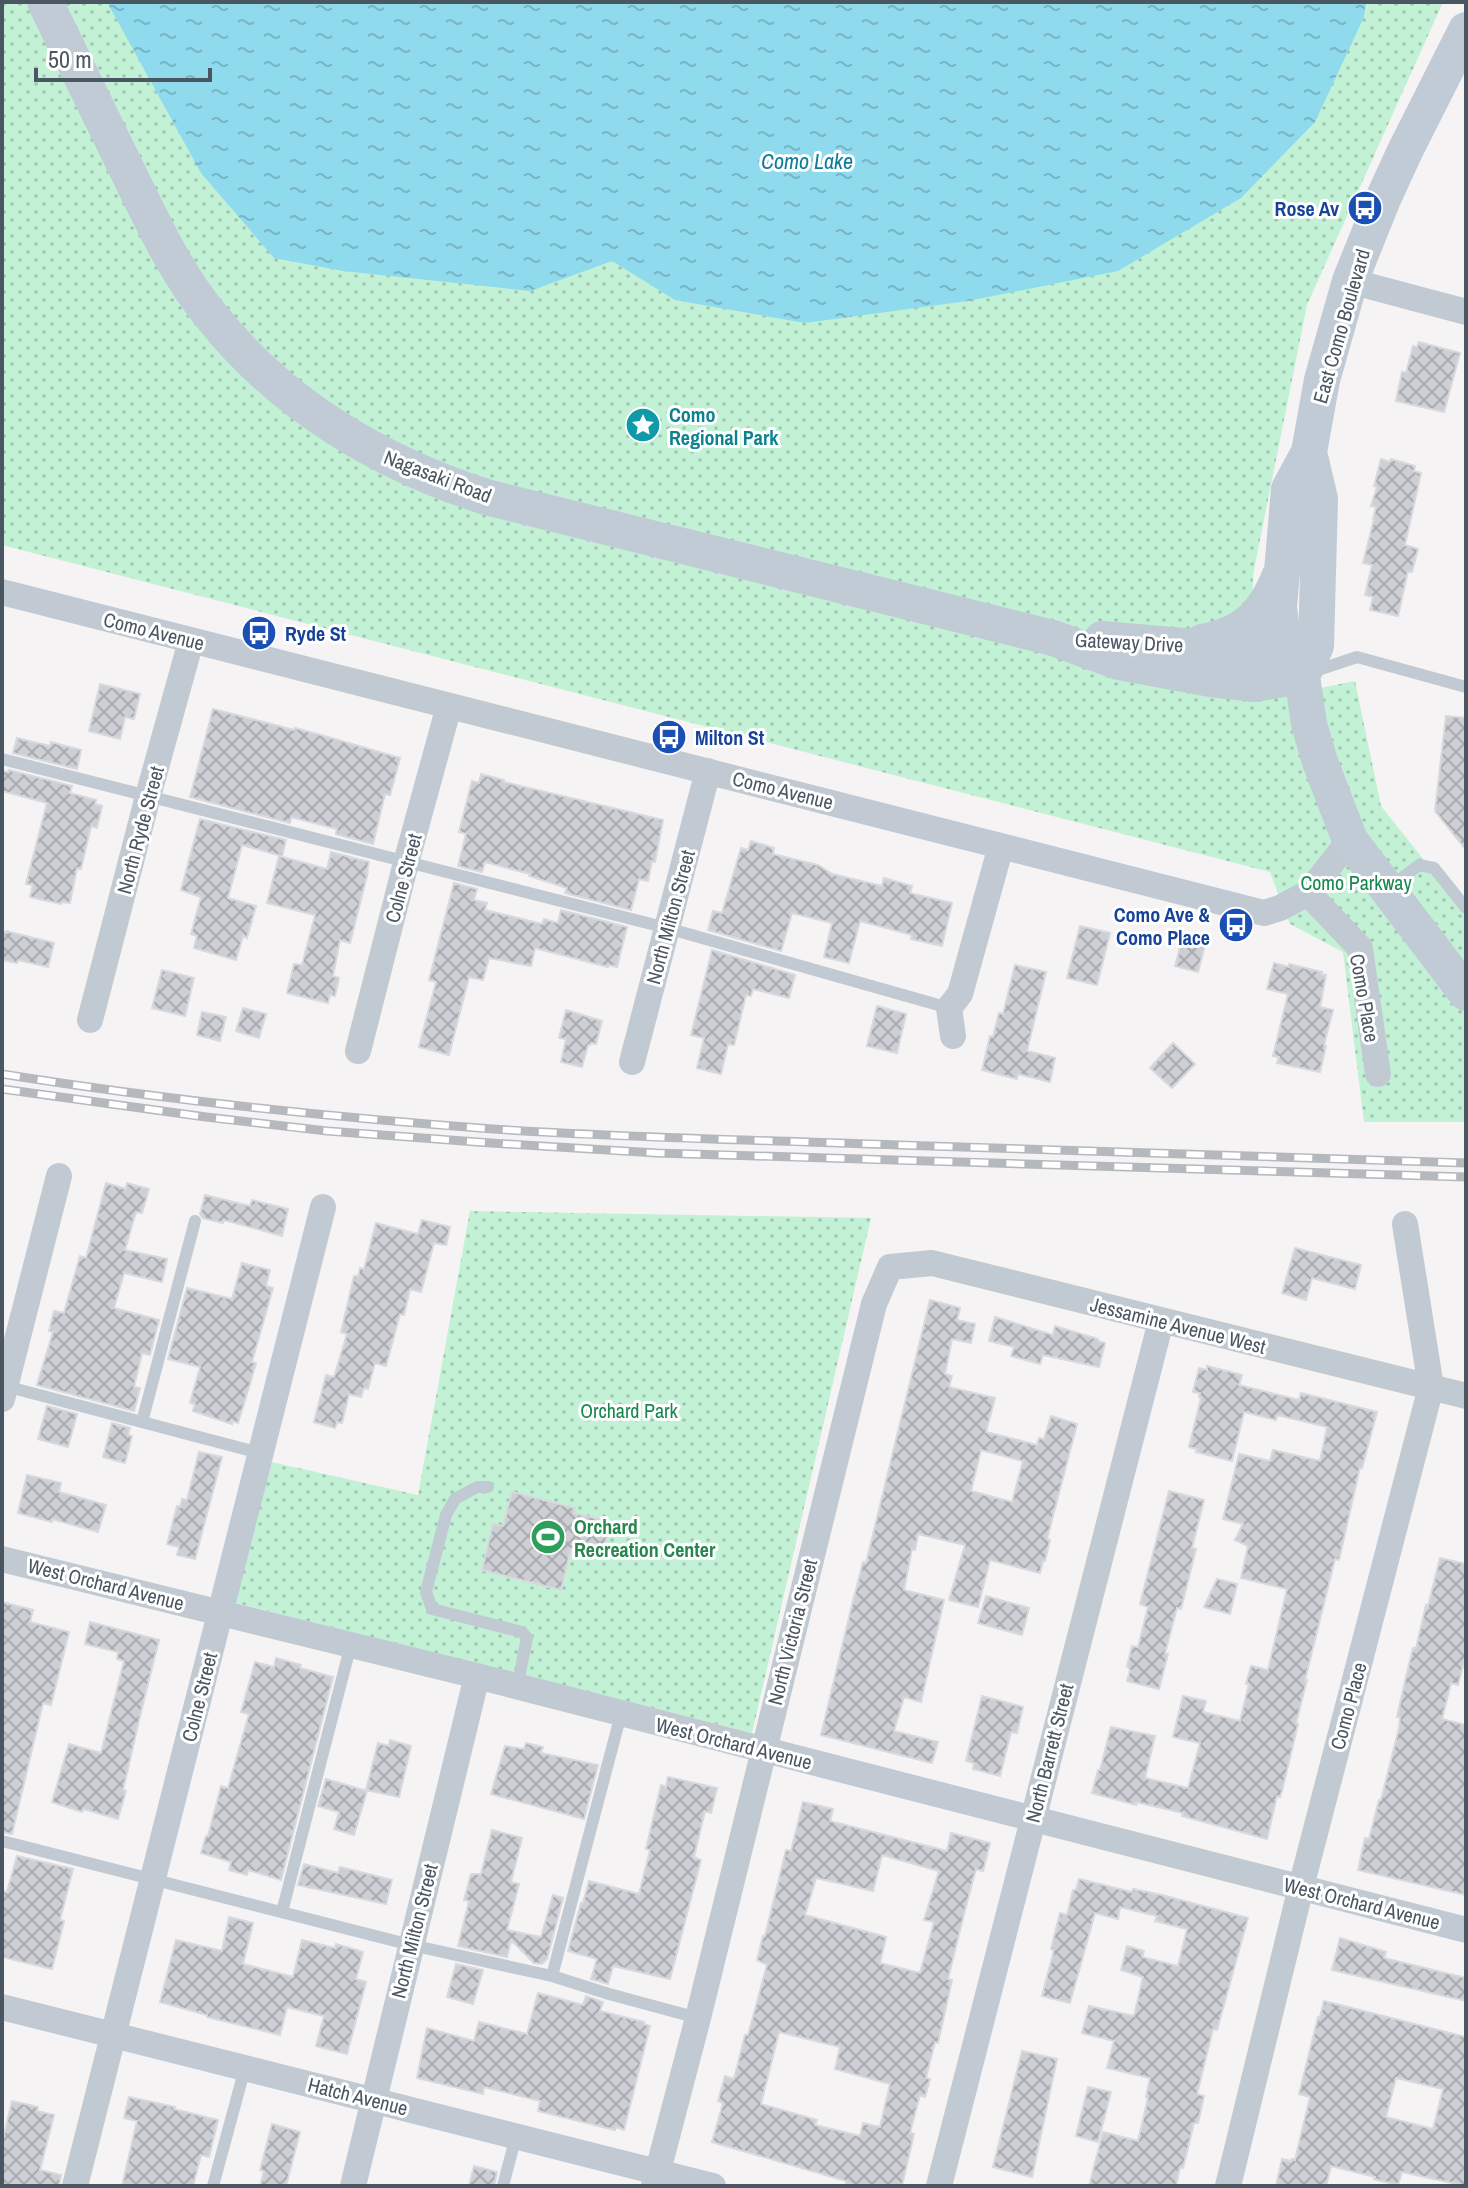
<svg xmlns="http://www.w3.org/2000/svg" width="1468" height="2188" font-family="'Archivo Narrow',sans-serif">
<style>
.park{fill:url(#park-dots)}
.water{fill:url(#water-ripples)}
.building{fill:url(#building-cross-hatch);stroke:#d7d9de;stroke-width:2;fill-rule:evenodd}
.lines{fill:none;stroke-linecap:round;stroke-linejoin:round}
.lane{stroke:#c1cad2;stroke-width:12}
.street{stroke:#c1cad2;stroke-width:26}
.secondary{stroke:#c1cbd6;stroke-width:36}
.rail-casing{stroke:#b5b8bd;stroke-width:9}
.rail{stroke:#fff;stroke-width:6;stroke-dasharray:18;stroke-linecap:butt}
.labels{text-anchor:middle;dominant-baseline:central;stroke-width:6;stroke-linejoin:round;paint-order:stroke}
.transit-label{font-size:20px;font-weight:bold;fill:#164399;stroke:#fff;text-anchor:end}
.street-label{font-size:20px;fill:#4a5661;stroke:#fff}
.culture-label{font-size:20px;font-weight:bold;fill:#0d838f;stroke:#fff;text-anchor:start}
.park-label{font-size:20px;fill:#17864f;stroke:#fff}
.leisure-label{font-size:20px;font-weight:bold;fill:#27864d;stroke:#fff;text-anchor:start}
.water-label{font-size:22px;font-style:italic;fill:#0c7c9b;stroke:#fff}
</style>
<defs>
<pattern id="park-dots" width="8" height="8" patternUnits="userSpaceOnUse" patternTransform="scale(2)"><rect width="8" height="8" fill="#c3f1d5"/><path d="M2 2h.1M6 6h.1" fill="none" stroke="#a0c6b0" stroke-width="1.8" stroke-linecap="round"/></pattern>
<pattern id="water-ripples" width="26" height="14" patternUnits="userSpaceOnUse" patternTransform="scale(2)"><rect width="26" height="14" fill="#90daee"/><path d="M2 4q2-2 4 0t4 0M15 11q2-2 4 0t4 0" fill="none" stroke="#78b4c4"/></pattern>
<pattern id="building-cross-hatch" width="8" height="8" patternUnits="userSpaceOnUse" patternTransform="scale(2)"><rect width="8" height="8" fill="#cdcfd5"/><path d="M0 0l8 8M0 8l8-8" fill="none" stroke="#a8abb0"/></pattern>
</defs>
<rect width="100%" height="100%" fill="#f5f3f3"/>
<path class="park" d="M2 2H1443L1307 305 1253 575 1251 702 1355 681 1381 806 1466 913V1122H1364L1343 952 1290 924 1270 872 2 545Z
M470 1211 871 1218 752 1733 232 1602 267 1461 418 1495Z"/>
<path class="water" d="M107 2H1366L1364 17 1315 122 1241 198 1118 271 968 301 805 323 675 300 612 261 530 291 343 271 274 258 201 173Z"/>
<path class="building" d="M1419 342 1460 353 1444 412 1396 401 1402 372 1406 373 1413 346 1417 347Z
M1381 459 1390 462 1391 459 1415 466 1414 471 1421 473 1405 545 1418 549 1412 572 1408 571 1398 616 1370 610 1373 597 1365 595 1372 565 1363 563 1374 519H1373L1376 507 1371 506 1377 487 1374 486Z
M100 684 140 694 134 719 125 717 120 739 89 731Z
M213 709 294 730 295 728 321 735 400 758 390 795 385 794 373 844 336 834 337 829 291 817 290 823 190 797Z
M1446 716 1466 718V850L1435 811Z
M17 738 50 746 51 742 81 750 77 769 13 753Z
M9 770 72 786 70 793 96 800 95 804 102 806 97 828 91 826 81 869 77 868 70 903 61 902V904L30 897 33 885 26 884 47 803 2 791V771L8 772Z
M481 774 504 780V782L663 820 655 862 652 861 648 881 639 879 631 910 565 893 567 888 529 876 530 874 485 862 482 872 458 866 466 834 459 832 472 781 479 783Z
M200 819 286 840 282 856 242 845 228 898 256 906 247 938 243 936 236 960 194 948 197 936 191 934 201 897 181 890Z
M751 841 774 848 773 854 818 865 832 874 882 886 884 878 912 886 910 893 952 903 942 946 911 939 912 935 860 921 849 963 824 957 832 923 792 913 781 951 708 930 713 911 722 913 741 848 748 850Z
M331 852 369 862 367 872H368L350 943 340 940 333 976 339 978 335 996 330 995 328 1003 287 993 294 964 302 965 315 915 267 903 279 856 327 869Z
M454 883 477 889 474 900 487 903 485 910 542 924 544 919 558 923 561 910 627 927 617 967 609 965 608 967 535 948 531 966 489 958 483 980 469 977 449 1055 419 1047 436 982 429 980Z
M1080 926 1110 933 1097 985 1067 978Z
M6 931 54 943 48 967 18 960 17 963 2 960V932L6 933Z
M1182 940 1205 945 1198 972 1175 966Z
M712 950 795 975 789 998 753 989 751 996 746 995 734 1045 728 1044 721 1074 697 1068 704 1038 691 1035Z
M1274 963 1289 967V964L1322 972 1321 974 1326 975 1320 1007 1333 1010 1324 1045 1326 1046 1320 1072 1277 1063 1279 1057 1273 1056 1288 994 1267 989Z
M1015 965 1046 972 1027 1051 1055 1058 1050 1082 1018 1074 1017 1079 982 1070 990 1036 993 1037 999 1013 1003 1014Z
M162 970 194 978 185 1016 152 1008Z
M877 1006 906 1014 897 1053 867 1046Z
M243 1008 266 1014 259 1038 236 1031Z
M566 1010 602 1021 596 1044 591 1043 590 1045H588L582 1067 561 1062 566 1039 559 1038Z
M202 1012 226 1017 220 1041 197 1035Z
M1173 1043 1195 1064 1172 1088 1150 1068Z
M106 1183 126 1189 127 1183 149 1189 142 1213 137 1212 135 1215 125 1250 167 1259 162 1282 124 1273 114 1308 159 1320 150 1355 142 1353 134 1387 140 1388 134 1411 37 1385 53 1332 49 1331 54 1311 64 1313 80 1256 86 1258Z
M205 1195 250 1206 252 1200 288 1209 282 1236 224 1220 223 1223 203 1218 200 1214Z
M422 1220 450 1227 446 1245 434 1243 421 1292 410 1289 404 1315 400 1314 386 1366 375 1363 368 1389 364 1388 361 1397 349 1394 342 1423 337 1422 335 1428 314 1422 326 1375 334 1377 347 1334 341 1332 354 1276H358L360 1268 364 1269 376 1223 418 1234Z
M1295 1248 1361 1265 1355 1289 1312 1278 1306 1300 1282 1293Z
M242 1263 270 1270 266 1286 273 1288 252 1362 256 1363 250 1384 238 1423 232 1421V1424L193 1411 195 1404 190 1403 200 1367 168 1359 187 1288 232 1299Z
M930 1300 960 1308 957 1320 975 1324 971 1343 952 1339 945 1374 952 1376 949 1387 995 1398 986 1432 1037 1445 1039 1438 1044 1439 1051 1416 1077 1424 1047 1539 1050 1540 1045 1561H1043L1040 1573 990 1560 978 1607 949 1600 965 1545 918 1534 915 1550 912 1549 904 1590 944 1600 921 1702 904 1697 894 1731 938 1742 932 1763 821 1735 851 1609 863 1562 866 1563ZM981 1450 1023 1461 1012 1502 971 1491Z
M995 1317 1053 1335 1055 1326 1098 1339V1341L1105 1343 1099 1367 1043 1355 1040 1364 1011 1356 1014 1347 989 1341Z
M1207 1366 1242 1375 1239 1385 1299 1400 1301 1393 1377 1412 1362 1468 1360 1467 1339 1560 1335 1559 1305 1680H1307L1296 1723 1298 1724 1282 1791 1280 1797 1277 1796 1267 1839 1182 1816 1183 1813 1136 1802V1805L1092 1793 1098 1770H1100L1111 1727 1155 1736 1145 1778 1188 1788 1200 1743 1173 1737 1183 1696 1206 1701 1203 1712 1240 1721 1249 1684H1246L1251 1666 1268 1670 1287 1589 1241 1578 1248 1546 1235 1540 1243 1524 1223 1519 1239 1454 1270 1461 1273 1450 1320 1461 1327 1427 1277 1415 1276 1420 1244 1412 1232 1461 1196 1452 1197 1449 1189 1447 1201 1398 1199 1397 1200 1393 1193 1392 1199 1368 1207 1370Z
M47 1406 77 1414 68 1447 38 1439Z
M112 1423 130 1428 128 1435 132 1436 125 1463 103 1457Z
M199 1452 222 1457 195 1559 177 1555 179 1547 167 1544 177 1506 180 1507 182 1499 187 1500Z
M27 1475 61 1483 59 1492 106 1505 98 1532 52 1519V1522L18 1513Z
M1169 1491 1204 1500 1192 1548 1196 1549 1181 1609 1177 1608 1165 1653 1168 1654 1159 1689 1127 1681 1130 1670 1127 1666 1132 1646 1138 1647 1148 1607 1140 1604Z
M512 1492 575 1508 574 1513 611 1522 603 1552 586 1548 585 1553 571 1549 561 1590 482 1570 493 1524 503 1526Z
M1440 1558 1466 1564V1654L1458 1685 1451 1683 1442 1719 1466 1725V1895L1358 1870 1365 1838 1369 1839 1379 1800H1381L1399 1728 1400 1717H1397L1406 1677 1413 1648H1416L1426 1605 1428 1606Z
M1217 1579 1237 1584 1230 1614 1204 1607Z
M986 1596 1029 1608 1022 1635 978 1623Z
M2 1602 33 1610 30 1622 69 1632 51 1705 43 1703 12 1834 2 1832Z
M90 1622 159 1640 141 1712 123 1790 126 1791 118 1819 83 1809 82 1812 52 1802 69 1744 101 1753 124 1661 117 1659 118 1652 85 1644Z
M276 1658 301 1665 300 1668 333 1677 281 1880 248 1870 247 1875 229 1870 231 1862 201 1853 206 1836H208L221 1786 228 1788 249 1714 241 1712 255 1662 274 1667Z
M982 1696 1023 1707 1017 1733 1011 1732 1000 1776 973 1769 974 1763 966 1761Z
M390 1740 411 1746 399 1797 366 1790 378 1743 389 1746Z
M526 1743 543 1747 541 1753 598 1765 584 1819 491 1794 505 1746 524 1749Z
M668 1777 717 1788 711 1813 705 1811 694 1857 701 1860 670 1979 613 1966 608 1984 591 1979 597 1959 568 1951 581 1903H583L589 1881 639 1894 650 1850 646 1849 661 1785 666 1787Z
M326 1779 367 1791 354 1835 334 1829 339 1812 318 1806Z
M803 1802 833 1809 830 1821 947 1851 951 1833 990 1843 983 1871 976 1869 965 1910 948 1979 952 1980 938 2043 935 2042 926 2078 930 2079 925 2097 920 2095 910 2133 914 2134 902 2186H851L852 2184 846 2183V2181L712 2142 723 2103 718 2101 725 2076 734 2079 745 2035H748L767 1965 757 1960 763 1936H765L786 1850 791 1851ZM882 1855 939 1871 924 1920 934 1922 920 1973 880 1963 886 1937 805 1915 816 1878 873 1891ZM779 2032 840 2047 835 2069 890 2084 880 2127 863 2123 860 2136 815 2125 817 2120 761 2104Z
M492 1830 522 1838 511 1882 519 1884 507 1930 541 1937 553 1895 563 1898 547 1959 542 1964 534 1963 511 1940 507 1957 458 1946 469 1901 464 1900 471 1874H481Z
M17 1856 73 1869 60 1920 64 1921 52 1969 2 1957V1891L7 1892Z
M304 1864 338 1873 340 1867 392 1880 386 1904 298 1885Z
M1079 1879 1132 1892 1133 1889 1162 1895 1248 1918 1217 2030 1213 2029 1197 2094 1204 2096 1198 2123H1194L1183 2168 1180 2167 1176 2186H1089L1103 2132 1138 2141 1148 2098 1146 2097 1150 2078 1107 2068 1114 2041 1082 2033 1089 2006 1134 2016 1143 1977 1121 1970 1127 1946 1144 1951 1142 1957 1178 1966 1187 1929 1155 1921 1157 1916 1120 1907 1118 1919 1095 1913 1070 2003 1042 1996 1054 1950 1051 1949 1060 1913 1067 1915 1073 1890H1076Z
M229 1917 253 1923 243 1964 293 1977 302 1940 335 1948 336 1944 363 1952 356 1979 366 1982 347 2054 316 2046 324 2016 287 2007 280 2035 207 2017V2015L160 2002 176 1940 222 1951Z
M1340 1938 1386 1952 1384 1958 1466 1978V2001L1332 1970Z
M456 1964 483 1970 473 2004 447 1997Z
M538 1993 583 2005 586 1996 603 2002 600 2011 644 2022V2024L650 2026 624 2130 616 2127 615 2130 538 2111 540 2101 484 2087 483 2094 417 2078 427 2028 474 2041 479 2022 527 2034Z
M1324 2001 1466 2037V2186L1402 2172 1398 2185 1374 2179 1375 2177 1331 2166 1326 2186H1276L1282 2159 1291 2161 1292 2159 1295 2160 1310 2097 1299 2094 1318 2017H1320ZM1396 2078 1443 2089 1433 2129 1386 2117Z
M1022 2051 1057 2059 1032 2177 993 2167Z
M1088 2087 1111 2092 1098 2142 1076 2136Z
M129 2097 175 2107 174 2109 218 2120 209 2157 201 2155 193 2186H122L137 2121 124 2118Z
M12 2101 38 2107 37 2111 54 2115 40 2170 61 2175 59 2186H2V2143Z
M272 2124 300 2132 286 2186H260L264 2171 260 2170Z
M474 2166 497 2172 494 2186H469Z"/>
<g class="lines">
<path class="lane" d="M1312 672 1357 657 1466 687
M2 759 667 928 949 1008
M1389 888 1419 865 1434 868 1466 908
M5 1386 260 1453
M142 1422 195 1221
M488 1487H477L455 1499 446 1515 426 1592 432 1609 522 1632 527 1638 517 1687
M2 1841 411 1945 552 1976 609 1994 698 2018
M282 1912 351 1644
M552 1976 621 1714
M213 2186 245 2068
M503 2186 516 2136"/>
<path class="street" d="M1350 281 1466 312
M2 592 1264 913 1280 908 1308 893 1350 840
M1308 893 1360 948 1378 1074
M90 1020 148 796 191 641
M953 1036 949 1008 960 994 1001 846
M358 1051 406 863 449 706
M632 1062 708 771
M2 1399 59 1176
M2 1559 477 1676 1466 1930
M2 2007 713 2186
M75 2186 323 1207
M353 2186 477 1676
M654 2186 698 2018 874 1304 890 1267 932 1263 1466 1396
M939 2186 1161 1321
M1228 2186 1301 1887 1431 1387 1405 1224"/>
<path class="secondary" d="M45 2C73 60 102 118 130 176 154 225 177 275 212 317 282 405 380 463 486 497L1053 638 1119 662 1211 679 1254 684 1302 676
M1309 452 1289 489 1279 607 1284 651 1302 676 1309 724 1320 762 1350 840 1466 993
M1102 639 1255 652 1306 647
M1202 642C1245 634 1264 615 1280 575
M1302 676 1316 646 1320 499 1309 452 1322 380 1350 281 1383 199 1405 151 1466 30"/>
<defs>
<path id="rail" d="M2 1074C165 1100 329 1117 493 1129 628 1138 763 1140 898 1145 1088 1151 1277 1157 1466 1163
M2 1089 206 1117 327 1131 491 1143 657 1153 1466 1177"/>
</defs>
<use href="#rail" class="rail-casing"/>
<use href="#rail" class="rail"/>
</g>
<defs>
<symbol id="bus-disc" viewBox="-11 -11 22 22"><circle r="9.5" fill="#1a4fb4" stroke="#fff"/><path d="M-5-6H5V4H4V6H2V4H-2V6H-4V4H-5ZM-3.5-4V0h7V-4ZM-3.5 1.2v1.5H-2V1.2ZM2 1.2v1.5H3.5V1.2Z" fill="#fff"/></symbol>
<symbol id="sight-disc" viewBox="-11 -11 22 22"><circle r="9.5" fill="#0f9aa8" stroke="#fff"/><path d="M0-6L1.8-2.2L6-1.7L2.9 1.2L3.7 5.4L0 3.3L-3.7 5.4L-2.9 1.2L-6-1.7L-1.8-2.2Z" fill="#fff"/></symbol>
<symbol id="stadium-disc" viewBox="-11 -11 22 22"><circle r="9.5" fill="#2e9e5b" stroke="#fff"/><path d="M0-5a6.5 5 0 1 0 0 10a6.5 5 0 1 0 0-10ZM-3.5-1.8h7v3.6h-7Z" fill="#fff"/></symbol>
</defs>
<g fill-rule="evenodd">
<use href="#bus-disc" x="1345" y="188" width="40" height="40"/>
<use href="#sight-disc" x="623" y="405" width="40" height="40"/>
<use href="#bus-disc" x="239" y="613" width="40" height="40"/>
<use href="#bus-disc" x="649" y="717" width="40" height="40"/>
<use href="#bus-disc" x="1216" y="905" width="40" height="40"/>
<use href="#stadium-disc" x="528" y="1517" width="40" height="40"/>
</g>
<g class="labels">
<g class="transit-label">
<text x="1339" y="208">Rose Av</text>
<text x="285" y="633" text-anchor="start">Ryde St</text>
<text x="695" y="737" text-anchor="start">Milton St</text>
<text x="1210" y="914">Como Ave &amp;<tspan x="1210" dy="23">Como Place</tspan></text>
</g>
<g class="street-label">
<text transform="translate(1341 326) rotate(-74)">East Como Boulevard</text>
<text transform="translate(438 476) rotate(21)">Nagasaki Road</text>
<text transform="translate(154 631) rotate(14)">Como Avenue</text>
<text transform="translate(1129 642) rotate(3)">Gateway Drive</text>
<text transform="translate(783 790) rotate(14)">Como Avenue</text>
<text transform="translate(140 830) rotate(-75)">North Ryde Street</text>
<text transform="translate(403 878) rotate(-75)">Colne Street</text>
<text transform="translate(670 917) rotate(-75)">North Milton Street</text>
<text transform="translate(1365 998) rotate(80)">Como Place</text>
<text transform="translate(1178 1325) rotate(14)">Jessamine Avenue West</text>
<text transform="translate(106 1584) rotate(14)">West Orchard Avenue</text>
<text transform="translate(792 1632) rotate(-76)">North Victoria Street</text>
<text transform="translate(199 1697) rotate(-76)">Colne Street</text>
<text transform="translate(1348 1706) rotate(-75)">Como Place</text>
<text transform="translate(734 1743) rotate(14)">West Orchard Avenue</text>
<text transform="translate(1049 1753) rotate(-76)">North Barrett Street</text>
<text transform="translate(1362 1903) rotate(14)">West Orchard Avenue</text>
<text transform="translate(414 1931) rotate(-76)">North Milton Street</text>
<text transform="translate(358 2096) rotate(14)">Hatch Avenue</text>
</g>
<g class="culture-label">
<text x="669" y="414">Como<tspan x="669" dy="23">Regional Park</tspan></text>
</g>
<g class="park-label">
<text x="1356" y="882">Como Parkway</text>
<text x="629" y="1410">Orchard Park</text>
</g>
<g class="leisure-label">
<text x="574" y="1526">Orchard<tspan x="574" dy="23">Recreation Center</tspan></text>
</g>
<g class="water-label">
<text x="807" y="161">Como Lake</text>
</g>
</g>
<rect width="1468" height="2188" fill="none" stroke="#4a5661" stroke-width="8"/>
<path d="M36 68v12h174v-12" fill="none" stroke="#4a5661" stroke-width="4"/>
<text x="48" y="68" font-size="24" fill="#4a5661" stroke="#ffffff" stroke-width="6" paint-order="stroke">50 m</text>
</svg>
